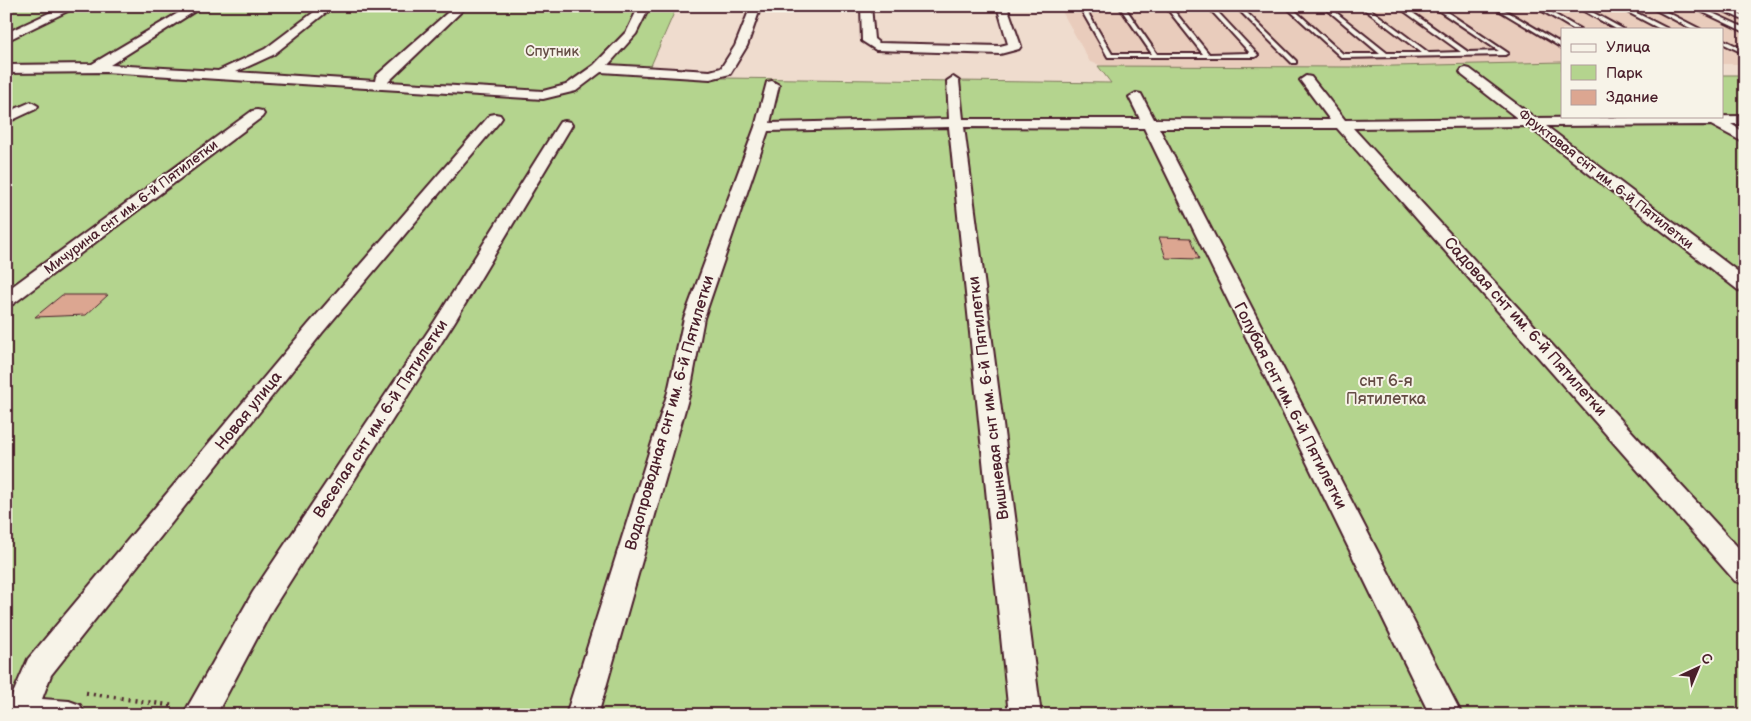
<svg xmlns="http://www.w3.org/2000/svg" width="1751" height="721" font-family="'Balsamiq Sans',sans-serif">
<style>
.built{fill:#e9ccbc}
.green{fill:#b4d48e;stroke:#7f7a5c}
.building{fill:#dca691;stroke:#4a1f2b}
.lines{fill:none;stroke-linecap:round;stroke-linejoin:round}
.lane-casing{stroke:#4a1f2b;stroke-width:4}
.street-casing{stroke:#4a1f2b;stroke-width:4}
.path{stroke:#4a1f2b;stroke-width:4.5;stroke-dasharray:2 5;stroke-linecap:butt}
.lane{fill:#f7f3e8;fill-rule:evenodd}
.street{fill:#f7f3e8;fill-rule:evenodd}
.labels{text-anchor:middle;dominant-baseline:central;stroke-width:4;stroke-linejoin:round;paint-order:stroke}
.far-park-label{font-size:14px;fill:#644c44;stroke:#f7f3e8}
.far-street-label{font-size:14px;fill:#4a1f2b;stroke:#f7f3e8}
.street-label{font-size:16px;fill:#4a1f2b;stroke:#f7f3e8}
.park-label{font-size:16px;fill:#644c44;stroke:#f7f3e8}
</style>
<rect width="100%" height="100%" fill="#efdcce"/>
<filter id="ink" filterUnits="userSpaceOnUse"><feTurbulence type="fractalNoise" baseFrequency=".02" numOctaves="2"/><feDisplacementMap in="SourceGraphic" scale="10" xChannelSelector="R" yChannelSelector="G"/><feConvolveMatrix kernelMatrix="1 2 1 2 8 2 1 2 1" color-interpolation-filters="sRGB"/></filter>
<g filter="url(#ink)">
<path class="built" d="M1059 6H1745V64H1722V29H1562V65L1370 66 1372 69 1295 72 1273 66 1110 68 1090 62Z"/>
<path class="green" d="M6 6H677L646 77 1111 83 1098 66 1352 67 1562 62V116H1722V75H1745V715H6Z"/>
<path class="building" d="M1159 237 1191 238 1199 259 1166 258Z
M62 295H108L86 315 35 317Z"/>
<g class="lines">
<defs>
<path id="lane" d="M1079 6H1084L1112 54H1152L1119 6H1124L1157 54H1203L1165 6H1170L1209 54 1250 53 1207 6H1212L1258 55 1255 57H1108Z
M1235 6H1240L1296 61V63H1292Z
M1285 6H1290L1343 54H1380L1323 6H1328L1387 53H1422L1360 6H1366L1429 53 1461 52 1397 6H1403L1468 52 1499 51 1432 6H1438L1508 53 1505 55 1342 58Z
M1492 6H1498L1562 44V48Z
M1534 6H1540L1580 29H1573Z
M1575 6H1581L1623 29H1616Z
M1616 6H1623L1668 29H1660Z
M1648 6H1655L1700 29H1692Z
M1690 6H1697L1745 28V32Z
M1714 6H1721L1745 17V21Z
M1737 6H1745V9L1737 7Z
M1722 39 1745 50V54L1722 43Z"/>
<path id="street" d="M64 6H78L6 41V33Z
M190 6H203L110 65 218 71 265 49 322 6H334L273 55 236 72 375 81 376 76 455 6H467L388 82 543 91 566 85 594 65 627 31 639 6H650L636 34 608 65 710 71 721 68 735 46 751 6H761L747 46 730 74 710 79 601 72 576 91 543 99 105 72 6 73V65L92 64Z
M861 6H871L874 39 879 43 1000 46 1008 44 997 6H1007L1021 46 1019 49 1000 54 876 50 862 41Z
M1466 68 1470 69 1535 118 1745 116V124H1731L1745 133V143L1711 125 1546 126 1745 277V292L1738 290 1528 126 1353 128 1745 555V584L1735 581 1337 128H1159L1462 715H1430L1144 128 964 127 1041 715H1009L949 127 768 131 704 318 690 392 598 715H566L668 392 684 318 755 127 767 82 772 81 779 85 770 123 949 119 947 81 953 77 959 81 963 119H1140L1129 97 1136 93 1141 94 1154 119 1330 120 1300 80 1306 76 1311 77 1345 120 1517 118 1462 75 1460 72 1462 69Z
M31 102 38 106 36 109 6 123V113Z
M257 110 262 111 264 114 262 117 13 304 6 306V291L252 111Z
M495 114 500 115 502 118 500 121 322 333 51 675 42 699 69 701 80 705 85 715H6V697L12 696 28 659 308 325 490 115Z
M565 121 570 122 572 125 455 321 273 608 216 715H183L253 592 435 321 558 125 560 122Z"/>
</defs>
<use href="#lane" class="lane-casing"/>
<use href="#street" class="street-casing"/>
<path class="path" d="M86 693 174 706"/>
<use href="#lane" class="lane"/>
<use href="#street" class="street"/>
</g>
</g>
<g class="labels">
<g class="far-park-label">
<text x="552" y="51">Спутник</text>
</g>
<g class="far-street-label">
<text transform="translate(1606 179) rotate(38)">Фруктовая снт им. 6-й Пятилетки</text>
<text transform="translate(131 207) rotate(-37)">Мичурина снт им. 6-й Пятилетки</text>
</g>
<g class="street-label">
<text transform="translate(1525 327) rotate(48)">Садовая снт им. 6-й Пятилетки</text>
<text transform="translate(989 398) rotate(-97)">Вишневая снт им. 6-й Пятилетки</text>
<text transform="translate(1290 406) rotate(63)">Голубая снт им. 6-й Пятилетки</text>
<text transform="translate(249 411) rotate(-51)">Новая улица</text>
<text transform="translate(670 413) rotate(-74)">Водопроводная снт им. 6-й Пятилетки</text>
<text transform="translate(381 419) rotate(-57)">Веселая снт им. 6-й Пятилетки</text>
</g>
<g class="park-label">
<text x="1386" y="381">снт 6-я<tspan x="1386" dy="18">Пятилетка</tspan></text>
</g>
</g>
<rect width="1751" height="721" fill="none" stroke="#f7f3e8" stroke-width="25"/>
<rect x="12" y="12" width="1726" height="696" fill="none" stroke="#4a1f2b" stroke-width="2" filter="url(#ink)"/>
<rect x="1561" y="28" width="162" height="90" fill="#f7f3e8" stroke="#b29e9c"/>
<rect x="1571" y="44" width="25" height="8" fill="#f7f3e8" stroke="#b29e9c"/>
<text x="1606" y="52" font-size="15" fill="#4a1f2b">Улица</text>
<rect x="1571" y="65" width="25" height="15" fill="#b4d48e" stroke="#b29e9c"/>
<text x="1606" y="78" font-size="15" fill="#4a1f2b">Парк</text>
<rect x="1571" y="90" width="25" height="15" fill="#dca691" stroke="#b29e9c"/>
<text x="1606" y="102" font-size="15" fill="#4a1f2b">Здание</text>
<g transform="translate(1698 668) rotate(44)" stroke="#f7f3e8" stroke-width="4" paint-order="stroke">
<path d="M0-4L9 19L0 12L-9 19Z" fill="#4a1f2b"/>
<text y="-8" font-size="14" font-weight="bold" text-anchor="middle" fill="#4a1f2b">С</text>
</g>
</svg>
